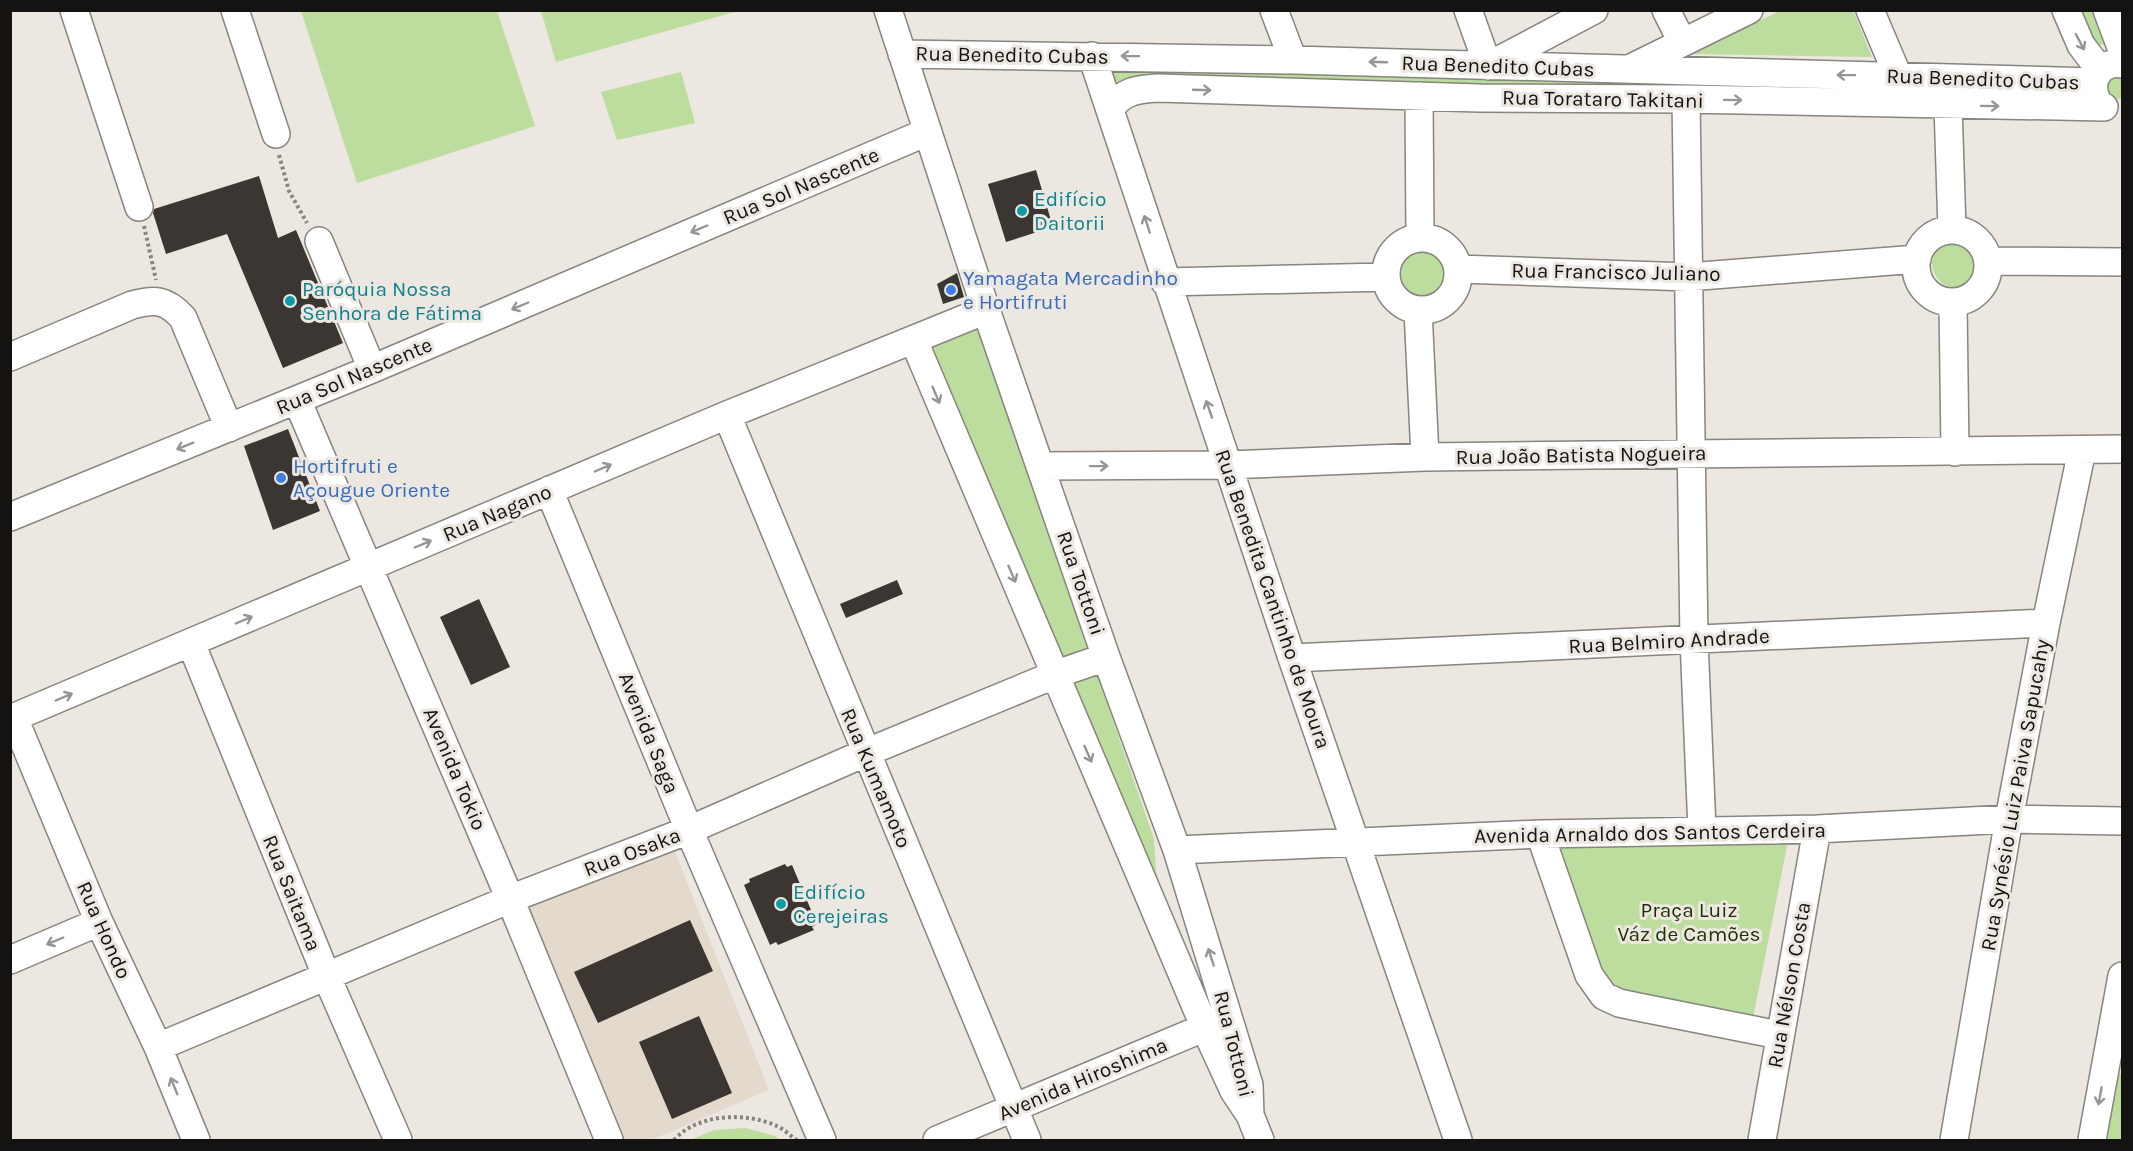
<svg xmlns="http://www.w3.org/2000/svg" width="2133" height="1151" font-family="Karla,sans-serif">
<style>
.built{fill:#e3dacd}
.green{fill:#bcdd9d}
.building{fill:#3b3632}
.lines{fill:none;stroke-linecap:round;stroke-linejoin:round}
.minor-casing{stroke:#88847e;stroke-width:30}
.path{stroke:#88847f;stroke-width:4;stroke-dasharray:3 3;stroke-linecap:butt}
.minor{stroke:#fff;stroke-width:27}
.oneway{stroke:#969594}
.culture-dot{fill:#0f9aa8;stroke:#ece7e0;stroke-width:2}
.shop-dot{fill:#3f7fe0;stroke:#ece7e0;stroke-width:2}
.labels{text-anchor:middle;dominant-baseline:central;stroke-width:6;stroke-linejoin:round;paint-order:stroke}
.street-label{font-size:21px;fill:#151311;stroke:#ece7e0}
.culture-label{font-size:21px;fill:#0d838f;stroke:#ece7e0;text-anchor:start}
.shop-label{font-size:21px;fill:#366cbe;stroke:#ece7e0;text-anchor:start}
.park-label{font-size:21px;fill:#1c3001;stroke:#ece7e0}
</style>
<rect width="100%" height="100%" fill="#ece7e0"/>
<path class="built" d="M670 839 769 1090 651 1140H622L518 906Z"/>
<path class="green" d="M1853 10 1872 57 1690 54 1780 11Z
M301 11H497L535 126 357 183Z
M541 11V10L738 11 556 62Z
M2075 11H2100L2109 43 2096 46Z
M1194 65 2068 96 1524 85 1111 81 1106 67Z
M681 72 695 123 617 140 601 92Z
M2122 74V98C2109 101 2107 92 2106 81L2108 77Z
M1932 263a25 25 0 1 1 50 0a25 25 0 1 1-50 0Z
M1398 276a25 25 0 1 1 50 0a25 25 0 1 1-50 0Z
M975 321 1154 839 1157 885 921 343Z
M1789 836 1753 1018 1632 995 1602 981 1556 843Z
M2113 1070 2122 1075V1140H2102Z
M745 1128 775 1136 780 1140H690L714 1130Z"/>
<path class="building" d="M1036 170 1053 227 1006 242 988 184Z
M259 176 278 238 296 230 343 343 283 368 227 234 166 254 153 213 154 209Z
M957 273 964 297 943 304 937 284Z
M288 429 320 511 273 530 244 446Z
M897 580 903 594 846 618 840 604Z
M479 599 510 667 471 685 440 617Z
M785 864 787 867 792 865 817 924 812 927 814 930 778 945 776 942 770 945 744 885 750 882 749 879Z
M690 920 713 971 598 1023 574 972Z
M699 1016 732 1093 672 1119 639 1042Z"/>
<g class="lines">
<defs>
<path id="minor" d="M74 10 139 207
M235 10 276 134
M888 10 986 310 1106 657 1177 850 1249 1085 1250 1115
M1274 10 1293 60
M1468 10 1488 66
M1666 10 1682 42
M1870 10 1898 76
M2066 10 2081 45 2100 70
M2107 10 2122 50
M902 54 1293 60 2094 82
M1092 56 1292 658 1458 1140
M1492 64 1594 10
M1633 67 1749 10
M1419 96 1420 238
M2096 98C2088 79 2102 60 2122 64
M1686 99 1694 640 1702 830
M1948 105 1952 230
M1110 110C1121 91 1138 89 1158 88L1479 98 1686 99 2104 107
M1916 266a36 36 0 1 1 72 0a36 36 0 1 1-72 0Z
M1386 274a36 36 0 1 1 72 0a36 36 0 1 1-72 0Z
M319 241 372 369
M1988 261 2122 262
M1458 269 1688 277 1917 259
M1165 282 1386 277
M1953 303 1955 452
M1418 310 1425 457
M914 341 1205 1028 1234 1091 1250 1115 1260 1140
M10 357 132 305C155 299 166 299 183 318L229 428
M297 400 510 899 609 1140
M727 415 1027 1140
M1041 466 1228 465 1425 457 2122 449
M549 490 689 830 822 1140
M10 517 372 369 927 132
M191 643 326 975 398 1140
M1292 658 2046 623
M14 718 99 922 158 1047 196 1140
M10 719 727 415 986 310
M1540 834 1589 975 1604 996 1619 1003 1638 1007 1779 1035
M1177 850 1540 834 1817 829 2009 819 2122 821
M10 960 99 922
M158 1047 510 899 689 830 865 753 1054 675 1106 657
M937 1140 1220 1021
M1762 1140 1817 829
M1954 1140 2009 819 2046 623 2082 450
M2092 1140 2122 976"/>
</defs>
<use href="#minor" class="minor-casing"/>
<path class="path" d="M279 155 289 191 307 223
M144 226 156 280
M674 1140C698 1113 746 1112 777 1126 784 1129 790 1136 797 1140"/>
<use href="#minor" class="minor"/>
</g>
<defs><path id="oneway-shaft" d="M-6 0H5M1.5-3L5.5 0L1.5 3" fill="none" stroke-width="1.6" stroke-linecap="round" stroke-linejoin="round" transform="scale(1.5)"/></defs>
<g class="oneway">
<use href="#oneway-shaft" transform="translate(2080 42) rotate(62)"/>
<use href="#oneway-shaft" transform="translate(1130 56) rotate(-179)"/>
<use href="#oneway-shaft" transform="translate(1378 62) rotate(-178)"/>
<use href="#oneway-shaft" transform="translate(1846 75) rotate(-179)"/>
<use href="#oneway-shaft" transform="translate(1202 90) rotate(2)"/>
<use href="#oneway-shaft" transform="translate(1733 100) rotate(1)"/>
<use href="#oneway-shaft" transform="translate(1990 106) rotate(1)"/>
<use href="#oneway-shaft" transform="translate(1147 224) rotate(-108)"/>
<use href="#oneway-shaft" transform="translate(699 229) rotate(157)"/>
<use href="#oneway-shaft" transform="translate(520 306) rotate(157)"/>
<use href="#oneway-shaft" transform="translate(936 395) rotate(67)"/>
<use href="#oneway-shaft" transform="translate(1209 409) rotate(-109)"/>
<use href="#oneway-shaft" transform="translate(185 446) rotate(158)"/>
<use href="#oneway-shaft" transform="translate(1099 466) rotate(-1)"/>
<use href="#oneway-shaft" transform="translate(603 468) rotate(-23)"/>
<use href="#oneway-shaft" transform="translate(423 544) rotate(-23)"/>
<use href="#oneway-shaft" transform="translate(1012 574) rotate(67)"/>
<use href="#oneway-shaft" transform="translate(244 620) rotate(-23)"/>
<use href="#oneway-shaft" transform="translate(64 697) rotate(-23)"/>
<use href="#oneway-shaft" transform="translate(1088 754) rotate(66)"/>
<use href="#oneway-shaft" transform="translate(55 941) rotate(157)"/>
<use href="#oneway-shaft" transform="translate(1211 957) rotate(-108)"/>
<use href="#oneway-shaft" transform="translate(174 1086) rotate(-112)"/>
<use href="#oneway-shaft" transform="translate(2100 1096) rotate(100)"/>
</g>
<g class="culture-dot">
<circle cx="1022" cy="211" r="6"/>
<circle cx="290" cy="301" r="6"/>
<circle cx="781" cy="904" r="6"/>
</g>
<g class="shop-dot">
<circle cx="951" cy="290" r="6"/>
<circle cx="281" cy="478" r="6"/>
</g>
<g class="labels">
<g class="street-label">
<text transform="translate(1012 55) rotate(1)">Rua Benedito Cubas</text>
<text transform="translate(1498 66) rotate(2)">Rua Benedito Cubas</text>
<text transform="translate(1983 79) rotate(2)">Rua Benedito Cubas</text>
<text transform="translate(1603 99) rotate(1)">Rua Torataro Takitani</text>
<text transform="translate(801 186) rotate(-23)">Rua Sol Nascente</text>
<text transform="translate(1616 272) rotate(1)">Rua Francisco Juliano</text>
<text transform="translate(354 376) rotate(-23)">Rua Sol Nascente</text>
<text transform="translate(1581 455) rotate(-1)">Rua João Batista Nogueira</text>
<text transform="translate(497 513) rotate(-23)">Rua Nagano</text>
<text transform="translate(1081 583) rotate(71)">Rua Tottoni</text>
<text transform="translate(1273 599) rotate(71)">Rua Benedita Cantinho de Moura</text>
<text transform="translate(1669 641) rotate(-3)">Rua Belmiro Andrade</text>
<text transform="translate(649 733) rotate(68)">Avenida Saga</text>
<text transform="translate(455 769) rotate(67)">Avenida Tokio</text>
<text transform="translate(876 778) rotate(67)">Rua Kumamoto</text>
<text transform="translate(2015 795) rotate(-80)">Rua Synésio Luiz Paiva Sapucahy</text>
<text transform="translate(1650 833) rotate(-1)">Avenida Arnaldo dos Santos Cerdeira</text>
<text transform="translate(632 852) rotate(-21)">Rua Osaka</text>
<text transform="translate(292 893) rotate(68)">Rua Saitama</text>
<text transform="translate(104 930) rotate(66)">Rua Hondo</text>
<text transform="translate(1789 985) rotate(-80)">Rua Nélson Costa</text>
<text transform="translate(1234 1044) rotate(76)">Rua Tottoni</text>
<text transform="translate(1083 1079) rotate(-23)">Avenida Hiroshima</text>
</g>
<g class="culture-label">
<text x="1034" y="199">Edifício<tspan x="1034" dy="24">Daitorii</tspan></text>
<text x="302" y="289">Paróquia Nossa<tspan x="302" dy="24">Senhora de Fátima</tspan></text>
<text x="793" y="892">Edifício<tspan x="793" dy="24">Cerejeiras</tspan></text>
</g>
<g class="shop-label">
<text x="963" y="278">Yamagata Mercadinho<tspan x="963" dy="24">e Hortifruti</tspan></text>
<text x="293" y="466">Hortifruti e<tspan x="293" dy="24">Açougue Oriente</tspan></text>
</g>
<g class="park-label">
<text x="1689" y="910">Praça Luiz<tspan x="1689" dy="24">Váz de Camões</tspan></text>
</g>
</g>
<rect width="2133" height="1151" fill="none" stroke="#151311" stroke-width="24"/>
</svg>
